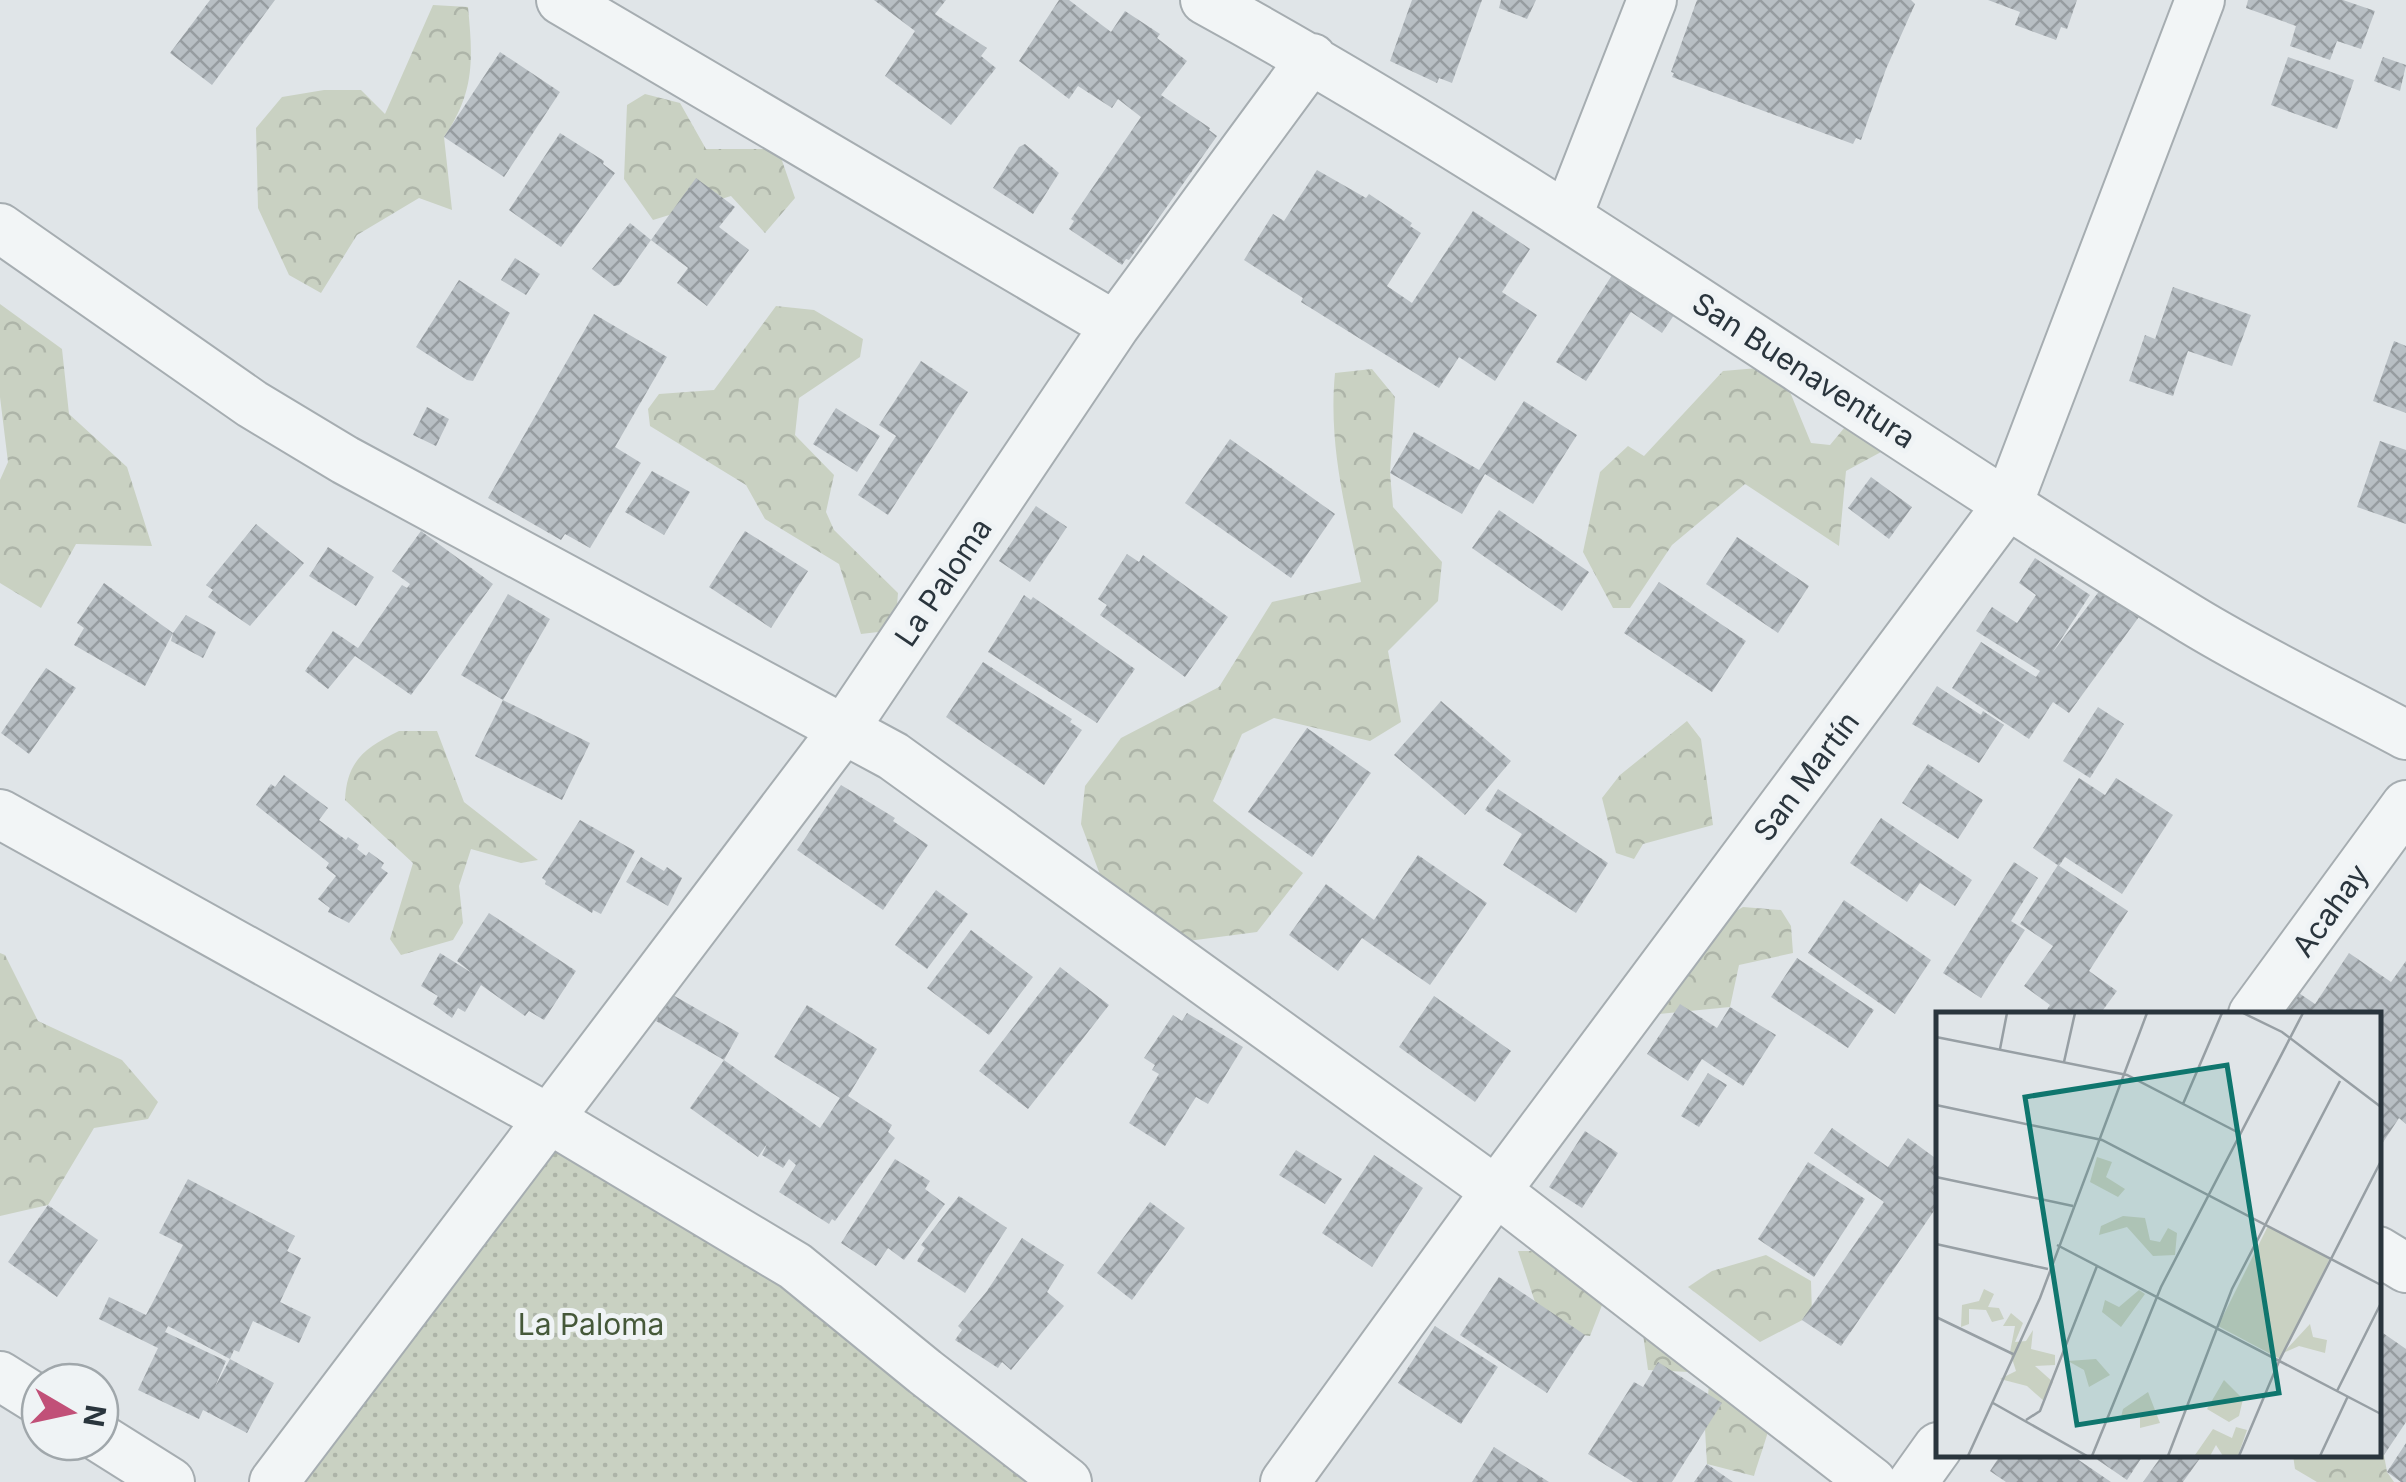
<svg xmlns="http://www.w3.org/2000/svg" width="2406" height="1482" font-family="Inter,sans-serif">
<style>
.forest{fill:url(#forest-crowns)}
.park{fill:url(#park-dots)}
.building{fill:url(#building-cross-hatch)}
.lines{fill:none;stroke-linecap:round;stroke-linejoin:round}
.minor-casing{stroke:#a6adb1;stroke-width:52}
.minor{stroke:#f2f5f6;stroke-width:48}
.labels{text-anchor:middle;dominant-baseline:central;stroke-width:10;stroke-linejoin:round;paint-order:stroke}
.street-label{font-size:30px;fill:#2a353d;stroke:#eff3f5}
.park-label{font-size:30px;fill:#455839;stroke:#eff3f5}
.inset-road{fill:none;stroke:#979fa4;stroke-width:2.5}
.view{fill:#0f766e;fill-opacity:0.15;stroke:#0f766e;stroke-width:5}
.inset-edge{fill:none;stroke:#2a353d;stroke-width:5}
</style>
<defs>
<pattern id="forest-crowns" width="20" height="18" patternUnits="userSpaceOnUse" patternTransform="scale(2.5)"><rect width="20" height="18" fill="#c9d1c2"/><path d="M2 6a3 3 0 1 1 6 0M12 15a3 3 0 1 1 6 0" fill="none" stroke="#adb4a8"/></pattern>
<pattern id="park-dots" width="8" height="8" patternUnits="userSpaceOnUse" patternTransform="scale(2.5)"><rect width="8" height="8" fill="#c9d1c2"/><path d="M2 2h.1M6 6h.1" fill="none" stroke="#adb4a8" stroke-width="1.8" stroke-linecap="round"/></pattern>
<pattern id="building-cross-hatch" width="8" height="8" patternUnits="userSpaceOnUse" patternTransform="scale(2.5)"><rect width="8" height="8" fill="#b8bfc4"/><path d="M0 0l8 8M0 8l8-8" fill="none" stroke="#969ca0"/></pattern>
</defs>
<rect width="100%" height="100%" fill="#e0e5e8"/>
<path class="forest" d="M433 5 468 7C473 59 475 92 444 137L452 210 419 198 357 235 321 293 289 275 258 208 256 128 282 97 324 90H361L385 114Z
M645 94 680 103 706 149H778L795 198 765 233 731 196 653 220 624 179 627 105Z
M0 304 62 349 69 414 127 467 152 546 76 544 41 608 0 583V480L8 462 0 397Z
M776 306 814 310 863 339 860 357 799 398 795 435 834 475 826 512 834 530 898 593 895 630 861 634 839 564 765 519 746 485 650 426 648 409 659 394 714 390Z
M1758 368 1790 392 1811 443 1830 445 1855 415 1892 446 1846 471 1839 546 1745 484 1672 545 1630 608H1613L1583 552 1600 472 1628 446 1644 456 1723 371Z
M1372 369 1395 397 1390 473 1393 507 1442 562 1438 601 1388 651 1401 722 1370 741 1274 718 1242 734 1213 801 1303 873 1257 932 1165 944 1108 896 1081 824 1085 786 1121 738 1219 687 1272 602 1361 582C1346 511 1328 446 1335 373Z
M1687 721 1701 739 1713 825 1643 844 1634 859 1616 853 1602 798 1620 775Z
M399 731H437L464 802 538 860 521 863 471 849 459 886 463 923 453 940 401 955 390 939 413 863 345 800C347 760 365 748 399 731Z
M1743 907 1781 910 1791 926 1793 953 1739 965 1730 1007 1659 1014 1660 961 1695 935Z
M0 953 5 955 38 1021 122 1060 158 1102 148 1119 94 1128 48 1205 0 1216Z
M1518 1251H1578L1604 1300 1590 1336 1555 1331 1537 1308Z
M1766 1255 1811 1281 1812 1315 1760 1342 1688 1287 1712 1271Z
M1662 1327C1687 1336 1762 1355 1773 1378 1783 1398 1760 1454 1754 1476L1707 1464 1705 1429 1710 1373 1648 1370 1643 1334Z
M2379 1451 2384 1455 2387 1472 2394 1482H2317L2295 1469 2293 1455 2378 1454Z"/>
<path class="park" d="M551 1120 1067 1482H274Z"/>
<path class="building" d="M210 0H275L212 85 170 53Z
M874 0H946L935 14 987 48 981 56 996 68 951 125 885 76 915 31Z
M1059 0H1069L1111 32 1125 11 1160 34 1157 38 1187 61 1161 95 1210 128 1209 130 1217 136 1129 260 1126 259 1122 265 1069 229 1074 221 1071 219 1141 117 1118 99 1112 108 1078 86 1069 99 1019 61Z
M1412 0H1482L1452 83 1439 78 1437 83 1390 61Z
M1501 0H1536L1527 19 1499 8Z
M1697 0H1911L1915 4 1886 69 1861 140 1856 138 1853 144 1672 77 1674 73 1671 72Z
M1988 0H2077L2067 29 2061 27 2056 40 2015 25 2020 12Z
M2248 0H2343L2375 11 2361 49 2337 41 2330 60 2290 46 2296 26 2246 8Z
M500 52 560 92 504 177 444 137Z
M2288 57 2354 80 2337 129 2271 105Z
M2383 57 2406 65 2400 91 2374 81Z
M560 133 604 161 603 164 615 173 561 247 509 210Z
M1025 144 1059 173 1033 214 993 188 1019 147Z
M1317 170 1366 198 1369 194 1412 223 1410 226 1421 233 1387 286 1412 303 1473 211 1530 249 1502 292 1537 315 1495 381 1459 357 1439 388 1301 302 1303 298 1244 260 1273 214 1284 221Z
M696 178 735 207 719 227 749 250 707 306 677 283 688 268 651 240Z
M630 223 651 240 619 285 614 286 592 269Z
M515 258 540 274 526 295 501 280Z
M1618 266 1680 306 1662 333 1631 312 1586 381 1556 362Z
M459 280 510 313 473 381 467 380 416 347Z
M2173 287 2251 315 2232 366 2188 351 2173 396 2129 381 2145 335 2155 339Z
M594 314 667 357 615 447 641 463 590 548 565 534 561 540 488 498Z
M2394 341 2406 346V413L2373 401Z
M921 361 968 392 888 515 858 495 896 436 879 425Z
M1524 401 1577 435 1533 504 1485 474 1462 514 1390 473 1414 432 1479 470Z
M427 407 449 419 436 446 413 435Z
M836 408 880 436 857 472 813 444Z
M1230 439 1335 514 1291 578 1185 503Z
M2380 441 2406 450V524L2357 507Z
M652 471 690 492 664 535 625 512Z
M1871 477 1912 507 1889 539 1848 508Z
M1036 506 1067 527 1030 582 999 561Z
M1499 510 1589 572 1562 611 1472 548Z
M256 524 304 563 250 626 208 597 213 590 206 585Z
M421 531 493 584 411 695 355 656 328 689 305 671 333 631 358 648 402 585 407 588 410 584 392 571Z
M745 531 808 571 771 628 709 587Z
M1737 537 1809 586 1778 633 1706 584Z
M328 547 374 577 356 606 309 576Z
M1127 554 1139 562 1143 555 1228 617 1185 677 1100 615 1107 605 1098 599Z
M2035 558 2090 595 2052 653 2107 581 2144 610 2069 713 2053 702 2029 739 1952 688 1981 642 2036 677 2040 671 1976 631 1992 607 2017 623 2036 595 2019 583Z
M1659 582 1746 641 1712 692 1624 633Z
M104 583 173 633 186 615 216 632 203 658 171 641 173 633 145 686 74 645 84 628 77 623Z
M508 594 550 619 503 700 461 675Z
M1024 595 1031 600 1033 597 1135 669 1097 723 988 652Z
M983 662 1072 719 1070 722 1082 730 1044 785 946 717Z
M46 668 76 688 29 754 1 733Z
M1937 686 1981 715 1983 711 2004 725 1979 763 1912 724Z
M503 700 590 743 562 800 475 756Z
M1441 701 1511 761 1465 815 1394 755Z
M2098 707 2124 724 2090 778 2063 761Z
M1307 728 1371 773 1312 857 1248 812Z
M1928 764 1983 800 1958 839 1902 803Z
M284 775 328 808 319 820 346 840 348 837 359 845 357 849 366 856 369 852 384 863 381 868 388 873 349 923 328 912 330 908 318 899 336 876 326 868 329 863 256 805 271 784 275 787Z
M2079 778 2105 795 2116 778 2173 815 2122 894 2065 857 2059 866 2033 848Z
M841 785 895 818 893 821 928 845 883 910 797 850Z
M1498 789 1608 863 1576 913 1503 865 1522 834 1485 810Z
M1881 818 1972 880 1955 906 1920 883 1907 902 1850 863Z
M580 820 635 851 601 914 593 910 592 913 545 884 546 881 542 878Z
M1418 855 1487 903 1430 985 1362 938 1338 971 1289 935 1326 884 1374 920Z
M641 857 664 871 667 867 682 878 668 906 626 882Z
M2014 862 2038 878 2011 921 2025 930 1981 998 1943 973Z
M2058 865 2128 911 2089 971 2117 991 2100 1014H2044L2050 1005 2024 986 2053 946 2020 924Z
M936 890 968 914 927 969 895 945Z
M1844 900 1931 960 1895 1014 1808 953Z
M489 913 576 971 544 1020 529 1011 525 1016 481 985 465 1012 458 1008 452 1018 433 1004 438 996 421 986 440 953 472 973 457 961Z
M971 930 1033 977 989 1035 927 988Z
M2349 953 2391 982 2406 961V1124L2399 1118 2378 1150V1014H2276L2293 989 2315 1004Z
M1797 958 1874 1010 1848 1048 1771 997Z
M1060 967 1109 1005 1028 1109 979 1071Z
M671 994 739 1033 724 1060 656 1021Z
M1434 996 1511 1051 1475 1102 1399 1047Z
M1680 1004 1717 1028 1730 1007 1776 1035 1743 1086 1702 1059 1688 1081 1647 1054Z
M807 1005 877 1049 848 1096 892 1125 888 1132 895 1138 835 1221 832 1219 829 1224 779 1192 796 1165 789 1159 783 1168 762 1155 767 1144 758 1157 690 1108 724 1060 820 1128 840 1098 774 1057Z
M1187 1013 1243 1047 1208 1104 1196 1097 1165 1146 1129 1123 1159 1074 1152 1070 1155 1065 1144 1058 1173 1015 1182 1021Z
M1708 1073 1727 1085 1699 1127 1681 1116Z
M1832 1128 1888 1167 1908 1138 1938 1160V1205L1841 1346 1802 1320 1884 1202 1814 1153Z
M1585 1131 1618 1153 1582 1208 1549 1187Z
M1296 1150 1342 1179 1325 1204 1279 1175Z
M1374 1155 1423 1188 1372 1267 1322 1233Z
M895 1159 930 1181 925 1189 945 1204 904 1260 888 1248 876 1266 841 1243Z
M1808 1162 1865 1199 1814 1277 1758 1239Z
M188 1179 295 1236 287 1251 301 1258 280 1302 311 1317 299 1343 253 1321 239 1352 234 1350 230 1359 168 1326 165 1332 226 1361 215 1387 230 1359 274 1383 247 1433 203 1410 199 1419 138 1390 158 1348 99 1319 109 1297 146 1315 183 1245 159 1233Z
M959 1196 1007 1228 965 1293 917 1261 925 1248 921 1245Z
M1150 1202 1185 1228 1132 1300 1097 1273Z
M48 1205 98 1240 57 1297 8 1262Z
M1022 1238 1064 1265 1047 1292 1064 1306 1011 1370 1002 1362 998 1368 955 1340 962 1330 958 1326 987 1291Z
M1499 1277 1585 1335 1547 1393 1460 1335Z
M1435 1326 1498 1367 1461 1424 1398 1383Z
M2383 1333 2406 1349V1422L2384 1455 2378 1451V1339Z
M1658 1362 1722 1403 1672 1482H1633L1588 1454 1634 1382 1643 1387Z
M2406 1443V1482H2401L2387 1472Z
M1494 1447 1549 1482H1472Z
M2001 1454H2070L2111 1482H2006L1990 1471Z
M2089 1454H2144L2127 1480Z
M2163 1454H2203L2183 1482H2143Z
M1707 1464 1733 1482H1694Z"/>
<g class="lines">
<defs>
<path id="minor" d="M561 0 1115 326
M1205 0C1547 187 1860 418 2192 620 2261 662 2335 697 2406 735
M1568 215 1652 0
M0 228 252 404 345 460 893 756 1496 1191 1872 1482
M0 814 551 1120 795 1266 925 1372 1067 1482
M2253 1014 2406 805
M2378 1251 2406 1268
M0 1376 40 1401
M100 1438 170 1482
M274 1482 844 729 1115 326 1312 58
M1285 1482 1496 1191 2008 504 2200 0
M1913 1482 1938 1447"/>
</defs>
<use href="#minor" class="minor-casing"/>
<use href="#minor" class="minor"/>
</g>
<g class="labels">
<g class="street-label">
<text transform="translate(1804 370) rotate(33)">San Buenaventura</text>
<text transform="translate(943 582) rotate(-56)">La Paloma</text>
<text transform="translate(1806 776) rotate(-53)">San Martín</text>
<text transform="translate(2330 910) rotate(-54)">Acahay</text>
</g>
<g class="park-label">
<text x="591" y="1324">La Paloma</text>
</g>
</g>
<g transform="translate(1936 1012)">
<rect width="445" height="445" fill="#e0e5e8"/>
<path d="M161 145 176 150 170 165 189 177 182 185 154 170ZM187 204 209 206 214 228 224 230 232 216 241 221 239 243 217 244 191 215 163 223 165 214ZM48 277 58 282 52 295 63 296 68 307 56 310 50 298 33 297V312L25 315 26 293 43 289ZM203 278 209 282 185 315 166 300 169 288 183 295ZM75 301 87 311 79 330 90 329 97 318 95 337 119 343V353L99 354 117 370 108 389 91 374 64 367 80 359 74 340 79 314H67ZM374 312 377 325 391 328 389 341 363 334 347 341ZM160 347 174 363 153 375 148 358 132 349ZM288 368 307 387 303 404 293 410 271 397ZM212 380 224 411 204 416V402L184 409 187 397ZM300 415 311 418 302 444H287L280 433 274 444 259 443 277 417 296 426Z" fill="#c9d1c2"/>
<path d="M332 214 394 246 344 347 282 314Z" fill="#c9d1c2"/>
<path class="inset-road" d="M307 1 346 20 445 95M0 25 191 63 305 122M64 37 71 1M128 50 139 1M247 92 286 1M0 93 166 128 445 273M0 165 137 194M0 232 112 257M121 233 445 402M0 305 79 343M401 379 445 291M57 391 151 444M90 408 104 399 161 254M32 444 104 286 211 1M156 444 225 275 367 1M232 444 296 277 404 69M303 444 344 347 445 149M384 444 412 384"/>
<path class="view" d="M291 53 343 381 141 413 89 85Z"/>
<rect width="445" height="445" class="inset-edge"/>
</g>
<g transform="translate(70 1412) rotate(99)"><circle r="48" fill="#eff3f5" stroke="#a0a7ab" stroke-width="2.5"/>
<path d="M0-8L18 38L0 25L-18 38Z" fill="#c15078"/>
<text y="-15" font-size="28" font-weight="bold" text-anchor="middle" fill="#2a353d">N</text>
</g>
</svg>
